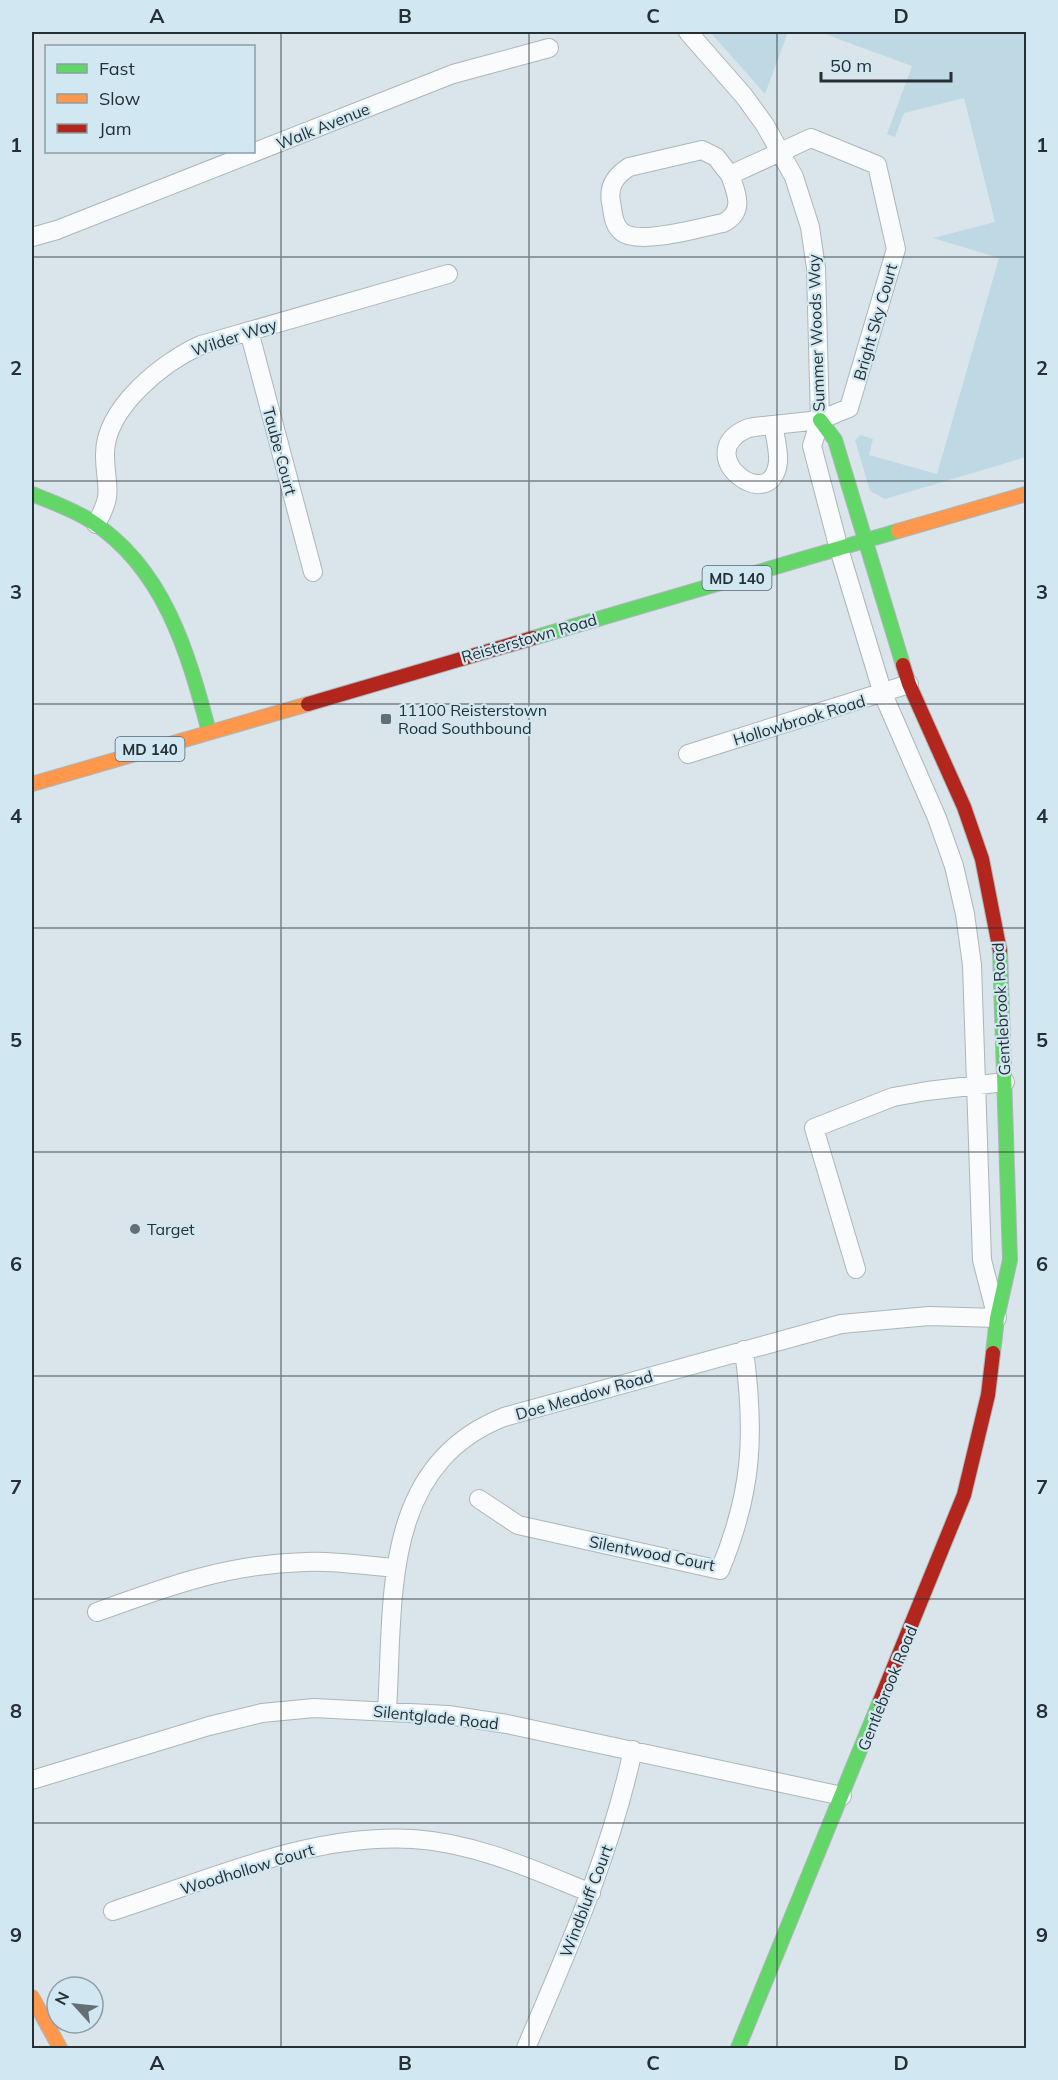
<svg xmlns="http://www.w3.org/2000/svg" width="1058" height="2080" font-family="Mulish,sans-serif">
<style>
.green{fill:#bed9e4}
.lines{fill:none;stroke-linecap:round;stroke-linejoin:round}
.street-casing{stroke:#acb6ba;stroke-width:20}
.fast-casing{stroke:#acb6ba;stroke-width:16}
.slow-casing{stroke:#acb6ba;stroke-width:16}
.jam-casing{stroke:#acb6ba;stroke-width:16}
.street{stroke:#f9fbfc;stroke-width:18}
.fast{stroke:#63d668;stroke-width:14}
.slow{stroke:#ff974d;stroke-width:14}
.jam{stroke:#b3261e;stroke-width:14}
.grid{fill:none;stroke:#262f33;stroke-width:1.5;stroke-opacity:0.55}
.poi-dot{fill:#656f73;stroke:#d1e8f2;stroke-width:2}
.labels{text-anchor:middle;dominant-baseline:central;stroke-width:4.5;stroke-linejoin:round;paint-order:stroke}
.shield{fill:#d1e8f2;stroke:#59666c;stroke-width:1.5}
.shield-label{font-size:15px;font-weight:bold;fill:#262f33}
.street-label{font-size:16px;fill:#262f33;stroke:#d1e8f2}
.poi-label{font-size:16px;fill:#262f33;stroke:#d1e8f2;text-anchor:start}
.neatline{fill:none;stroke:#262f33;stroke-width:2}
.grid-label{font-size:20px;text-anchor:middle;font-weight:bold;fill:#262f33}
</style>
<rect width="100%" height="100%" fill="#d9e5ea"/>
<path class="green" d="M710 32H788L765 94Z
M819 32H1026V457L885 499 870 491 855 440 860 435 873 439 869 455 937 474 999 258 933 238 995 222 964 98 904 113 895 137 887 134 912 66Z"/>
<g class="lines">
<defs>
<path id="street" d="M730 175 716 157 702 150 629 167C615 176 608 186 611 202 613 213 613 225 622 232 639 246 702 227 723 223 745 212 737 194 730 175L811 138 877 165 896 249 849 408 820 420 773 425C775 436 779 451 778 462 772 517 690 455 746 429 754 426 765 426 773 425
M32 237 57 230 453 74 549 48
M249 331 313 572
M96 524C115 491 105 488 105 454 105 408 163 362 201 345L448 274
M688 754 909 684
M856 1269 814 1128 893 1097 927 1091 1005 1082
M479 1499 518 1525 720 1570C753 1491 755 1433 744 1350
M97 1612C168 1586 228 1564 305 1562 335 1560 366 1566 396 1568
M387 1710C394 1600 380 1466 504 1417L841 1324 929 1316 997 1318 982 1260 972 965 965 914 954 866 937 818 883 694 839 549 812 446 820 420 816 268 810 227 794 177 765 125 744 96 688 32
M32 1780 209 1726 262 1713 314 1708 448 1715 507 1724 842 1796
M113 1911C209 1880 310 1833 413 1839 476 1843 534 1870 591 1893
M526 2048C568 1949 610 1856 633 1750"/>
<path id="fast" d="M820 420 835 440 903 665
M32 494C52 502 72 509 91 521 164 568 188 652 209 732
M533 638 898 531
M993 1353 997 1318 1010 1260 1000 951
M738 2048 880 1701"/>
<path id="slow" d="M898 531 1026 494
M32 784 308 704
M32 1997 60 2048"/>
<path id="jam" d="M903 665 909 684 964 807 982 859 1000 951
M308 704 533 638
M880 1701 964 1495 988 1395 993 1353"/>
</defs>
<use href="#street" class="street-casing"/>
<use href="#fast" class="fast-casing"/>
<use href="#slow" class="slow-casing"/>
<use href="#jam" class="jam-casing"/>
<use href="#street" class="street"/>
<use href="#fast" class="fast"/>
<use href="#slow" class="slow"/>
<use href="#jam" class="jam"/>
</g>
<path class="grid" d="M281 32V2048M529 32V2048M777 32V2048M32 257H1026M32 481H1026M32 704H1026M32 928H1026M32 1152H1026M32 1376H1026M32 1599H1026M32 1823H1026"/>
<g class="poi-dot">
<rect x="380" y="713" width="12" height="12" rx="3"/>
<circle cx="135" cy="1229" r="6"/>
</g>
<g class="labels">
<g class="shield">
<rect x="702.5" y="566" width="69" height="24" rx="4.5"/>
<rect x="115.5" y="737" width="69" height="24" rx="4.5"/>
</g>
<g class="shield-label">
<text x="737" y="578">MD 140</text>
<text x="150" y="749">MD 140</text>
</g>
<g class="street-label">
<text transform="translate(323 126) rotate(-22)">Walk Avenue</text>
<text transform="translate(875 322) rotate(-74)">Bright Sky Court</text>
<text transform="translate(816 333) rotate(-92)">Summer Woods Way</text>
<text transform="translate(234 337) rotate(-18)">Wilder Way</text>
<text transform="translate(280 451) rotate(75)">Taube Court</text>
<text transform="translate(529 638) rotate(-16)">Reisterstown Road</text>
<text transform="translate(799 720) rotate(-17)">Hollowbrook Road</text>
<text transform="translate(1001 1009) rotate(-93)">Gentlebrook Road</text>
<text transform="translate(584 1395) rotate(-16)">Doe Meadow Road</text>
<text transform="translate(652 1553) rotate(11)">Silentwood Court</text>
<text transform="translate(887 1688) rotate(-68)">Gentlebrook Road</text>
<text transform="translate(436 1717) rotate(6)">Silentglade Road</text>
<text transform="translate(247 1869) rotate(-17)">Woodhollow Court</text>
<text transform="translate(586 1901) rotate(-69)">Windbluff Court</text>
</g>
<g class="poi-label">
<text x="398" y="710">11100 Reisterstown<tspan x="398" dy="18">Road Southbound</tspan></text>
<text x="147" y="1229">Target</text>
</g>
</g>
<rect width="1058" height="2080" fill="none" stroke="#d1e8f2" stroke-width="66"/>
<rect x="45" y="45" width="210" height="108" fill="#d1e8f2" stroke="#8d9ea6" stroke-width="1.5"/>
<rect x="57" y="64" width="30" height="9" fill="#63d668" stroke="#8d9ea6" stroke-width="1.5"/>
<text x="99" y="75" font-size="18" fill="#262f33">Fast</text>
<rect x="57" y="94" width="30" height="9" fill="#ff974d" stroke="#8d9ea6" stroke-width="1.5"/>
<text x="99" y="105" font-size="18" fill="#262f33">Slow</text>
<rect x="57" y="124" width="30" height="9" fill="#b3261e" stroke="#8d9ea6" stroke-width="1.5"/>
<text x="99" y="135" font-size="18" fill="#262f33">Jam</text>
<g transform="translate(75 2005) rotate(297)"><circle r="28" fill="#d1e8f2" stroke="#8d9ea6" stroke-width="1.5"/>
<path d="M0-4.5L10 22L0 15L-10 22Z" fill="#656f73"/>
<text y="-9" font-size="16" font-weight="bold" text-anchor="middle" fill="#262f33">N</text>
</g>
<path d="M821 72v9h130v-9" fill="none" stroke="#262f33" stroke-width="3"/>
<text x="830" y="72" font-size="18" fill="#262f33" stroke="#d1e8f2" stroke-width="4.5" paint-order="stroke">50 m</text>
<rect x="33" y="33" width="992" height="2014" class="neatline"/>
<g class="grid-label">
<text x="157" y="23">A</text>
<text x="405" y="23">B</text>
<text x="653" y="23">C</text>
<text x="901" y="23">D</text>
<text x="16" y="152">1</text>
<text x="1042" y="152">1</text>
<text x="16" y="375">2</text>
<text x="1042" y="375">2</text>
<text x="16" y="599">3</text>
<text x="1042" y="599">3</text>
<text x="16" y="823">4</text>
<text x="1042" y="823">4</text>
<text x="16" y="1047">5</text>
<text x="1042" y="1047">5</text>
<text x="16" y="1271">6</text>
<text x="1042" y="1271">6</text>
<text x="16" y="1494">7</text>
<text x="1042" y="1494">7</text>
<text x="16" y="1718">8</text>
<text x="1042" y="1718">8</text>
<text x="16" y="1942">9</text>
<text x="1042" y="1942">9</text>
<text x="157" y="2070">A</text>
<text x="405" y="2070">B</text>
<text x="653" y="2070">C</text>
<text x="901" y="2070">D</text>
</g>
</svg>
